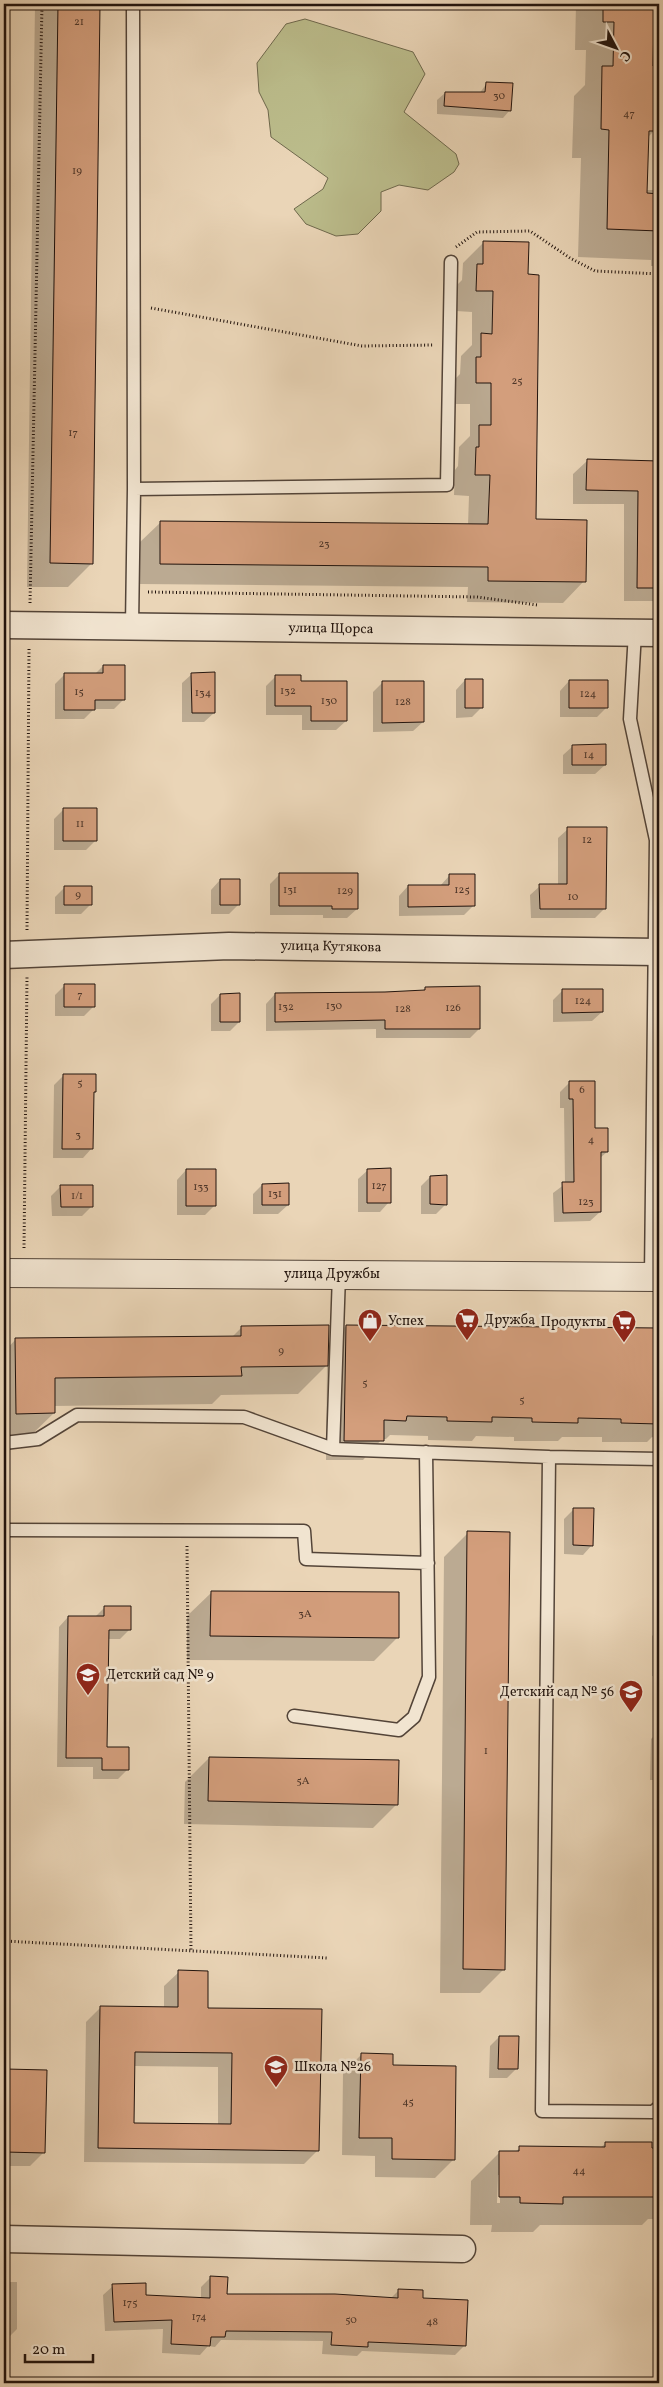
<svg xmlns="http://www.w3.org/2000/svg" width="663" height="2387" font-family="Vollkorn,serif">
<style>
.green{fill:#bbbc8b;stroke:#6e684c}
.shadow{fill:#0003;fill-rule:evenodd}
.building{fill:#d39e7c;stroke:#21130d;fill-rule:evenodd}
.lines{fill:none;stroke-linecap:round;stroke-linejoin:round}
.service-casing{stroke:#534438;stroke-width:15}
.minor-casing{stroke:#534438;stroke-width:29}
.tertiary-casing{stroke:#534438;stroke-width:30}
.path{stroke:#21130d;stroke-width:3;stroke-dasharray:1 2.5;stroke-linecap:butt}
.service{stroke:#f1e4d0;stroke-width:12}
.minor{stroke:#f1e4d0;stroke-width:26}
.tertiary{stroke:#f1e4d0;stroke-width:28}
.labels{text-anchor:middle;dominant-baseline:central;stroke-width:5;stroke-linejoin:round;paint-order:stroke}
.number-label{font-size:11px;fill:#4e3629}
.street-label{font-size:14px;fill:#21130d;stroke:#f1e4d0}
.poi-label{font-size:14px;fill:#21130d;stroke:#f1e4d0;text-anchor:start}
</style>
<rect width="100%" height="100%" fill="#ead5b7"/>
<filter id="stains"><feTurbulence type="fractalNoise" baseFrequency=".004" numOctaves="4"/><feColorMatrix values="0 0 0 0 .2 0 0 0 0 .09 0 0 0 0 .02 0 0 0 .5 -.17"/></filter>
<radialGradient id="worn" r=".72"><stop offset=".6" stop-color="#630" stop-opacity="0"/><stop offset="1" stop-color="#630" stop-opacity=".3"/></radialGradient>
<path class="green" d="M305 19 413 52 425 74 404 112 456 154 459 164 454 172 428 190 399 185 381 192V211L358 234 336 236 306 224 294 209 323 189 328 178 271 137 268 110 259 92 257 63 286 24Z"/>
<path class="shadow" d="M35 4H99L92 563 68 587H27Z
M576 4H658L657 22 653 26 652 67 655 88H659V109L655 114 654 131 647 138 646 190H659V266H651V260L578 257 581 158H572L574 96 585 85 586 50H575Z
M487 83 510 110 503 118 437 114V100L445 93 479 94Z
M484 242 527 276 535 520 584 581 563 603 467 602 468 587 139 584V543L161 522 468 525 469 496 454 495 455 470 458 466 459 447 470 436V404H455V379L460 374 461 356 472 345V312L456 311V286L462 280 463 263Z
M587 461 659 462V601H624V504H573V474Z
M103 666 124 699 114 709H94L84 719H55V684L65 674H95Z
M192 674 214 713 204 722H182V683Z
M275 677 300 683 346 721 336 730H302V715H266V686Z
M465 680 481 708 472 717 456 718V690Z
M569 681 606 708 597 717H560V691Z
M383 682 423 722 413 731 373 732V692Z
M573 746 605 765 595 774H563V755Z
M64 809 96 840 86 850H54V819Z
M568 829 605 908 595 918H531L530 895 540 886H558V838Z
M280 874 357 909 347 918H323V915H270V884Z
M450 875 474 905 464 915 399 916V896L408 886H440Z
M220 880 239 904 229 914H211V890Z
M65 887 91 904 81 914H55V897Z
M65 985 94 1006 84 1016H55V995Z
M425 988 479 1029 470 1038H376V1029L266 1031V1004L275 994 422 991Z
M563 990 602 1012 592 1021 553 1022V1000Z
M220 995 239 1022 230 1031H211V1004Z
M64 1075 95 1092 92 1094V1148L83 1158H53L54 1085Z
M569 1083 607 1152 600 1158V1212L590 1221 554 1222 553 1193 565 1184 564 1108H560V1092Z
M186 1170 215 1205 205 1215H177V1180Z
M368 1170 389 1202 380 1212H358V1179Z
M430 1177 446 1204 436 1214H421V1186Z
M262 1185 288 1205 278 1214H253V1194Z
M61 1186 92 1206 82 1216H52L51 1196Z
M346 1326 659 1329V1438L652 1437 647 1442H602V1437H562L558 1441H514V1437L476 1436 472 1441 428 1440V1436L390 1435 386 1439H382L363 1460H326L327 1365 298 1394 221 1395 212 1404 54 1406V1413L25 1441 4 1442V1352L16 1339 232 1337 241 1328 327 1345Z
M574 1509 592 1545 583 1555 564 1554V1519Z
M468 1533 504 1969 480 1993H440L444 1557Z
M211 1593 398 1637 374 1661 187 1660V1616Z
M105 1607 129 1630 120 1639H108L106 1748 127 1770 118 1779H93V1767H57L59 1627 68 1617H95Z
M659 1629V1677L652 1676V1636Z
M659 1731V1780H650L651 1739Z
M209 1758 397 1804 373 1828 184 1824 185 1782Z
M179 1972 318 2150 304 2164 84 2162 86 2022 100 2008H164V1986ZM134 2066 218 2067V2125L133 2124Z
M499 2037 517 2068 507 2078H489L490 2046Z
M361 2055 453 2160 435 2178 375 2177V2156L342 2155 343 2073Z
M7 2071 44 2152 30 2166H4V2074Z
M606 2143 659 2149V2219H648L642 2225H540L533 2232H491L492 2225H470L471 2181 500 2152H515L520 2148H600ZM498 2175H500V2203H497Z
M211 2277 226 2295 390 2299 399 2290 421 2300 465 2345 455 2355 362 2351 357 2356 322 2354 323 2341 221 2340 215 2347 208 2346 200 2355 162 2353 163 2329 105 2331 103 2295 113 2286 145 2296 201 2299V2287Z
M4 2282H17V2329L7 2339H4Z"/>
<path class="building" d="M58 4H100L93 564 50 563Z
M603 4H658V22H654L653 66H657L659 109H656V131H649L647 193 659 194V231L607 229 609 130 601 129 602 66H613L614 22H603Z
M486 82 513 83 511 111 444 106 445 92H485Z
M483 241 529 242 528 274 539 275 536 519 587 520 586 582 488 581V567L160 564V521L488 524 490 475H475L476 447H479V425H491V383H476V357H481V333L492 334 493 291H476L477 264H483Z
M587 459 659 461V588H637L638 491 586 490Z
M103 665H125V700H95V710H64V673H103Z
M215 672V713H192L191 673Z
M275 675H301V681H347V721H311V706H275Z
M465 679H483V708H465Z
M569 680H608V708H569Z
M382 681H424V722L382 723Z
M606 744V765H572V745Z
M63 808H97V841H63Z
M567 827H607L606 909H540L539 884H567Z
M279 873H358V909H332V906H279Z
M449 874H475V906L408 907V885H449Z
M220 879H240V905H220Z
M64 886H92V905H64Z
M64 984H95V1007H64Z
M480 986V1029H385V1020L275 1022V993L385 992 425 990V987Z
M562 989H603V1012L562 1013Z
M240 993V1022H220V994Z
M63 1074H96V1092H94L93 1149H62Z
M569 1081H595V1128H608V1152H601V1212L563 1213 562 1182H574L573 1099H569Z
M391 1168V1203H367V1169Z
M186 1169H216V1206H186Z
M447 1175V1205L430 1204V1176Z
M289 1183V1205H262V1184Z
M60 1185H93V1207H61Z
M329 1325 328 1366 241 1367 242 1376 55 1378V1413L16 1414 15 1338 241 1336V1326Z
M346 1325 659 1328V1424L621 1423V1419L578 1418V1423L532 1422V1418L492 1417V1422L447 1421V1417L407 1416 406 1421 384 1420V1441H344Z
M573 1508H594L593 1546 573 1545Z
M467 1531 510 1532 505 1970 463 1969Z
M211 1591 399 1592V1638L210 1636Z
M104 1606H131V1630H109L107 1747H129V1770H102V1758H66L68 1616H104Z
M209 1757 399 1760 398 1805 208 1801Z
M178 1970 208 1971V2008L322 2009 319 2151 98 2148 100 2006 178 2007ZM135 2052 232 2053 231 2124 134 2123Z
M499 2036H519L518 2069H498Z
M361 2053 393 2054V2065L456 2066 455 2160 392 2159V2138H359Z
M6 2069 47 2070 45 2153 5 2152Z
M605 2142H652V2148H659V2197H563V2204L520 2203V2197H499V2151H519V2146L605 2147Z
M210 2276 228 2277 227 2294H335L398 2298V2289L423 2290V2298L468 2300 466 2346 368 2342V2347L331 2345 332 2332 226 2331 225 2337H211L210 2346 171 2344 172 2320 114 2322 112 2284 146 2283V2295L210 2298Z"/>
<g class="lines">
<defs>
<path id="service" d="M133 4 134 489
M132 626 134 489 447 485 451 262
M635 632 630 719 656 840 651 1277
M4 1443 38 1439 77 1415 244 1417 333 1449 549 1457 542 2111 653 2112 659 2107
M333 1449 339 1274
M549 1457 659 1459
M4 1530 304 1531 306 1559 428 1563
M294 1716 399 1730 414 1717 429 1677 426 1452"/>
<path id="minor" d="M4 625 659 633
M4 955 229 946 659 952
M4 2239 462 2249"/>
<path id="tertiary" d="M4 1273 659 1277"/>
</defs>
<use href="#service" class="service-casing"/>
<use href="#minor" class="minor-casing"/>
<use href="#tertiary" class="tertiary-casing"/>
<path class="path" d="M456 247 477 232 530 231 570 258 595 271 659 274
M151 308 362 346 434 345
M148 592 477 597 537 605
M30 603 42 4
M27 930 29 649
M24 1248 27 977
M187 1546 191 1951
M4 1941 327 1958"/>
<use href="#service" class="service"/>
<use href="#minor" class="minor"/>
<use href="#tertiary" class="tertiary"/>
</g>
<defs>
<symbol id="supermarket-pin" viewBox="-11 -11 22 30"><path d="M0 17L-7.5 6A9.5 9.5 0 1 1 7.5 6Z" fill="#8f2418" stroke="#f1e4d0"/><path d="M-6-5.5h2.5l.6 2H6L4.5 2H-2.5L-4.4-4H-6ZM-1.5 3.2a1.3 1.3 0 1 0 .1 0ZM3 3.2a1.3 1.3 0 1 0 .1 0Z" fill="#fff"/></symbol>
<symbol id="shop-pin" viewBox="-11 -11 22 30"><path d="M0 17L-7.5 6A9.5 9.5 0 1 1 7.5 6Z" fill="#8f2418" stroke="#f1e4d0"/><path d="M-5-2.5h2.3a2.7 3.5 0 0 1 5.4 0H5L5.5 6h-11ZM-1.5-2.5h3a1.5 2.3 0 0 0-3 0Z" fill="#fff"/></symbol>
<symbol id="school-pin" viewBox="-11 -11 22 30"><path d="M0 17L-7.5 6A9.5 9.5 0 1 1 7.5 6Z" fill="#8f2418" stroke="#f1e4d0"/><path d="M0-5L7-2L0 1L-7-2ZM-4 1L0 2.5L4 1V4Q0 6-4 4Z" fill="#fff"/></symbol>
</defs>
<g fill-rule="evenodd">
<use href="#supermarket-pin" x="453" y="1306" width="28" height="38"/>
<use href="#shop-pin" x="356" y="1307" width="28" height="38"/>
<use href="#supermarket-pin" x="610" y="1308" width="28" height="38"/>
<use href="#school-pin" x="74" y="1661" width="28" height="38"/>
<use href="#school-pin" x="617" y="1678" width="28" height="38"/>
<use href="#school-pin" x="262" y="2053" width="28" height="38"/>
</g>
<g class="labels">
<g class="number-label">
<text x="79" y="22">21</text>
<text x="499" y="96">30</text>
<text x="629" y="114">47</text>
<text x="77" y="171">19</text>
<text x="517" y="381">25</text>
<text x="73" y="433">17</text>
<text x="324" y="544">23</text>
<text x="288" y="691">132</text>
<text x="79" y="692">15</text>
<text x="203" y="693">134</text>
<text x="588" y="694">124</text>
<text x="329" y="701">130</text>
<text x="403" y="702">128</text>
<text x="589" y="755">14</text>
<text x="80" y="824">11</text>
<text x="587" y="840">12</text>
<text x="290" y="890">131</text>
<text x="462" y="890">125</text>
<text x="345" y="891">129</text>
<text x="78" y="895">9</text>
<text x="573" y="897">10</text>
<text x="80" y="995">7</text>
<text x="583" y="1001">124</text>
<text x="334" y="1006">130</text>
<text x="286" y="1007">132</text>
<text x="453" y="1008">126</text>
<text x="403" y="1009">128</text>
<text x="80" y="1083">5</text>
<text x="582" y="1090">6</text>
<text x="78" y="1135">3</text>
<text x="591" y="1140">4</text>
<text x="379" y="1186">127</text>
<text x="201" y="1187">133</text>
<text x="275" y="1194">131</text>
<text x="77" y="1196">1/1</text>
<text x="586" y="1202">123</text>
<text x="281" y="1351">9</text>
<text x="365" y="1383">5</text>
<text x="522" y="1400">5</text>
<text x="305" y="1614">3А</text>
<text x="486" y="1751">1</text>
<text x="303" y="1781">5А</text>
<text x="408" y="2102">45</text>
<text x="579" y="2171">44</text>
<text x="130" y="2303">175</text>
<text x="199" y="2317">174</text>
<text x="351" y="2320">50</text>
<text x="432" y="2322">48</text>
</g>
<g class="street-label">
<text transform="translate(331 629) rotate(1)">улица Щорса</text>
<text transform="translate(331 947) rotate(1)">улица Кутякова</text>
<text x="332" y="1274">улица Дружбы</text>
</g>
<g class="poi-label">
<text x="484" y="1320">Дружба</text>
<text x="388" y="1321">Успех</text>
<text x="606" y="1322" text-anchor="end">Продукты</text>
<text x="106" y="1675">Детский сад № 9</text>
<text x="614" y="1692" text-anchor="end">Детский сад № 56</text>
<text x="294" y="2067">Школа №26</text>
</g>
</g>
<rect width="663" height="2387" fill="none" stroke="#ead5b7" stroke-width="20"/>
<rect x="5" y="5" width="653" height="2377" fill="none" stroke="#21130d" stroke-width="2.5"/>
<rect x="10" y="10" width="643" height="2367" fill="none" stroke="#21130d"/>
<g transform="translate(616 48) rotate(131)" stroke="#f1e4d0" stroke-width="4" paint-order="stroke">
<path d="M0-4L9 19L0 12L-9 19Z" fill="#21130d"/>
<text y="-8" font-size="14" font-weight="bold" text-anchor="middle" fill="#21130d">С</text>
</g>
<path d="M25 2354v8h68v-8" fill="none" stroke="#21130d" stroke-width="2.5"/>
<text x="32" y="2354" font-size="15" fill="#21130d" stroke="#f1e4d0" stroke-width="4" paint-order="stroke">20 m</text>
<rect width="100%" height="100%" filter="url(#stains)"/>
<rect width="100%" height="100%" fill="url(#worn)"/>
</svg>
